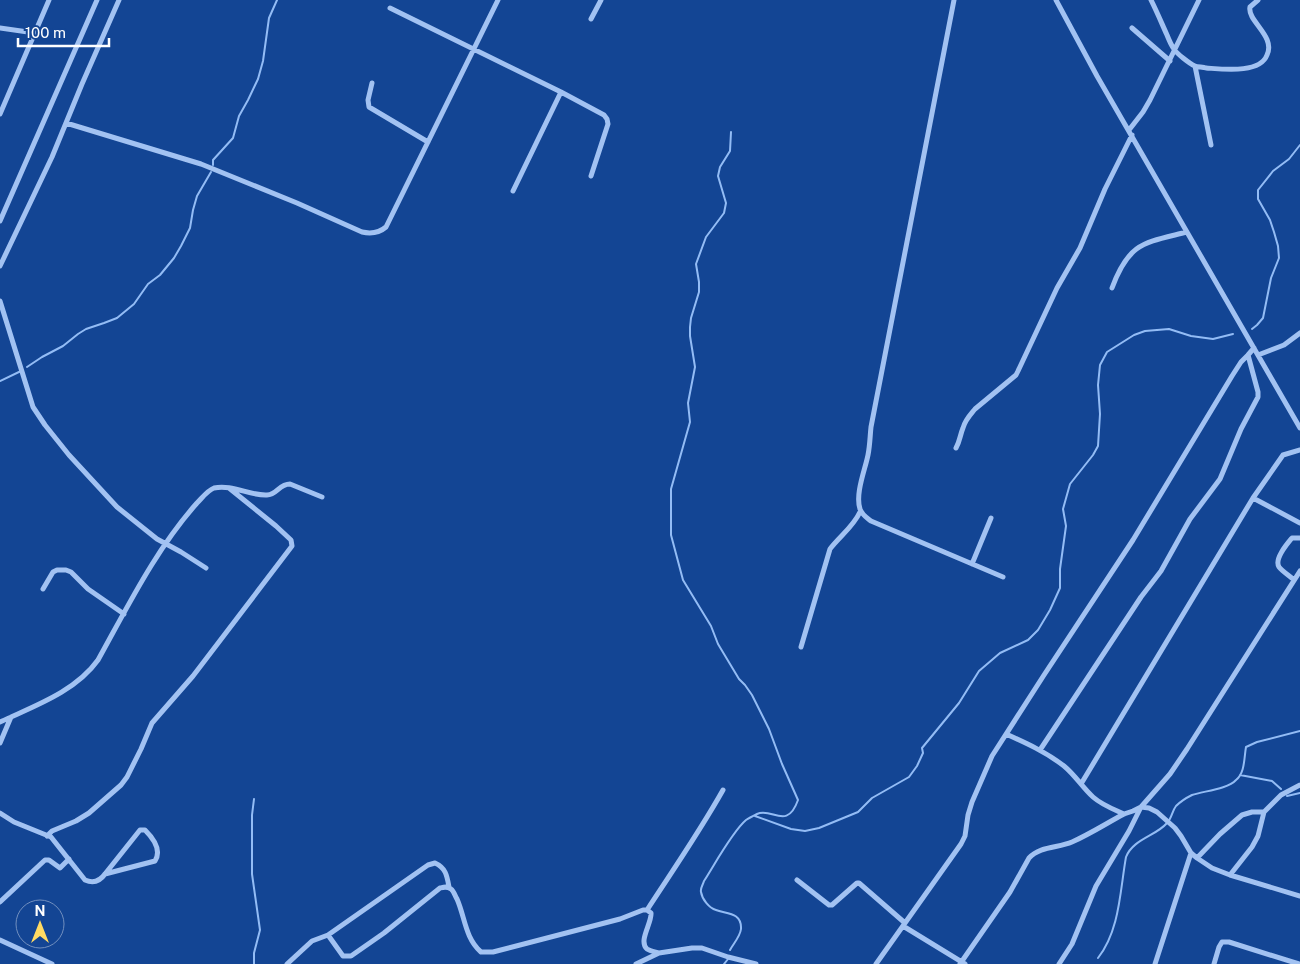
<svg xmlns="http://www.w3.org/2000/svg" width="1300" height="964" font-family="'Public Sans',sans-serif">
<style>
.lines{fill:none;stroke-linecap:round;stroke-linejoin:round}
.stream{stroke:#93bcf5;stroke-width:2}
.street{stroke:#a2c2f2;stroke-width:5}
</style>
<rect width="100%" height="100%" fill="#134594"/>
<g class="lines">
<path class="stream" d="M213 165V160L233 138 239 116 248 100 258 79 263 61 269 18 277 0
M1252 329 1257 325 1263 318 1271 278 1279 258 1278 246 1274 232 1270 220 1258 199V190L1273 171 1289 159 1300 145
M27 367 42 357 63 346 78 334 86 329 104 323 117 318 134 304 148 284 160 275 174 258 181 246 190 228 193 210 197 196 211 172
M0 381 21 371
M1240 775 1272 781 1281 789
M1287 796 1300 793
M755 816 791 829 805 831 819 828 858 812 872 798 909 777 917 766 923 753 922 748 959 703 979 671 1000 653 1028 640 1038 630 1050 610 1060 588V569L1066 526 1063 509 1070 484 1093 455 1098 446 1100 414 1098 385 1100 365 1107 352 1134 335 1145 331 1169 329 1191 336 1213 339 1233 334
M730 950C733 944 740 937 741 929 742 912 726 914 716 910 709 908 702 899 701 892 700 888 703 885 704 881 715 864 732 832 746 820 749 818 753 816 757 814 772 807 787 831 798 800L782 764 769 729 752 695 745 685 739 679 718 644 711 626 683 580 671 535V489L690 422 688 403 695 367 690 336V327L691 318 699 292V282L696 264 706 237 724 213 726 203 718 176 720 167 730 151 731 132
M1098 958C1120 930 1120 890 1126 857 1133 839 1156 836 1167 823 1172 818 1172 811 1176 806 1180 802 1188 797 1192 795 1204 791 1228 789 1236 780 1245 773 1244 758 1246 747L1257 742 1300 731
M254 964V953L260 930 252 874V815L254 799
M724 964 728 959"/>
<path class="street" d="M954 0 871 427C870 436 870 445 868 455 865 470 855 494 860 509 862 515 866 517 871 521L1003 577
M1056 0 1097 76 1300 428
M1151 0C1157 12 1162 24 1167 35 1169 40 1171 45 1174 49 1176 53 1190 64 1195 66 1198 67 1203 67 1206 68 1222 69 1260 74 1267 55 1276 36 1247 21 1250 7L1258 0
M390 8 561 92 513 191
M591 19 601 0
M0 28 35 33
M1132 28 1170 61
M1195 66 1211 145
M372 83 368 100 369 107 428 142
M561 92 604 115 607 119 608 124 591 176
M0 114 49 0
M66 123 201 164 297 203 362 232C371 234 379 233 386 227L498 0
M1129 130 1143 112 1150 100 1199 0
M0 221 97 0
M0 266 52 157 82 84 119 0
M1112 288C1129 242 1144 243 1187 232
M0 301 33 407 45 425 69 455 117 507 157 539 181 552 206 568
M1258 355 1284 345 1300 333
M956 448C960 441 960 435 963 428 965 420 970 415 975 409L1016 375 1018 371 1057 288 1080 248 1105 189 1132 135
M1253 498 1300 523
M972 564 991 518
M1294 580C1290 576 1283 572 1279 567 1274 559 1287 544 1292 538H1300
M43 589 53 572 57 570H66L71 572 88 589 124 614
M801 647 830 549C840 536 853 527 860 512
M0 722C34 706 75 692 98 660 128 606 156 549 197 503 202 498 208 490 214 488 232 484 250 496 267 495 277 495 279 484 290 484L322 497
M1006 734C1026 743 1046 752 1064 766 1075 775 1083 788 1093 797 1102 805 1113 809 1124 814
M0 743 11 717
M1040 750 1141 597 1161 571 1190 519 1220 479 1241 429 1258 397V392L1248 355 1254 348
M1081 784 1253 498 1283 455 1300 450
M0 813 14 822 51 837 85 880C94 884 100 881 105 874L140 830H145C153 838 162 850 155 861L105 874
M47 836 52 831 76 821 89 813 121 785 127 777 141 749 152 723 193 676 292 546 291 540 276 526 229 488
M1197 858 1220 834 1242 815 1252 812H1264
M1230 875 1252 847 1258 836 1264 812 1281 795 1300 785
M797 880 829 905H832L857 883H859L905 923
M0 902 45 860H49L60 868 69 859
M647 910C673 870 700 831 723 790
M903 926 965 964
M328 935 428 865 435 863C446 868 447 876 449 887
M0 940 52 964
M287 964 312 941 328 935 343 956H351L384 933 440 888C444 887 447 886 451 889 454 891 455 896 457 899 465 917 465 938 481 952H493L620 919 643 910H647L651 913C652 923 638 941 647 949 650 951 656 952 659 953
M636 964 659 953 692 948H702L728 957 756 964
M876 964 961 844 965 836 968 815 972 802 992 756 1044 675 1133 540 1232 376 1241 362 1248 355
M960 964 1010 892 1029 858C1040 846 1058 848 1072 842 1090 834 1107 823 1124 814L1133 811 1141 807 1149 808 1157 812 1175 828 1181 836 1191 853 1197 858 1212 868 1230 875 1300 896
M1059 964 1072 944 1096 886 1129 831 1141 807 1170 774 1187 749 1300 571
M1155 964 1191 853
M1214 964 1219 947 1222 942H1229L1299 964"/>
</g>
<g transform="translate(40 924)"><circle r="24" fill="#134594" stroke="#718fbf"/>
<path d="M0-4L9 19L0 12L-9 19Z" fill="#ffda63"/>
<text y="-8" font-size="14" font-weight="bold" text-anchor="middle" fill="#ffffff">N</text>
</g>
<path d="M18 38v8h91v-8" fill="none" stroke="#ffffff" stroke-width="2.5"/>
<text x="25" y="38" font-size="15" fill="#ffffff" stroke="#134594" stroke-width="4" paint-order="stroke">100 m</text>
</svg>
